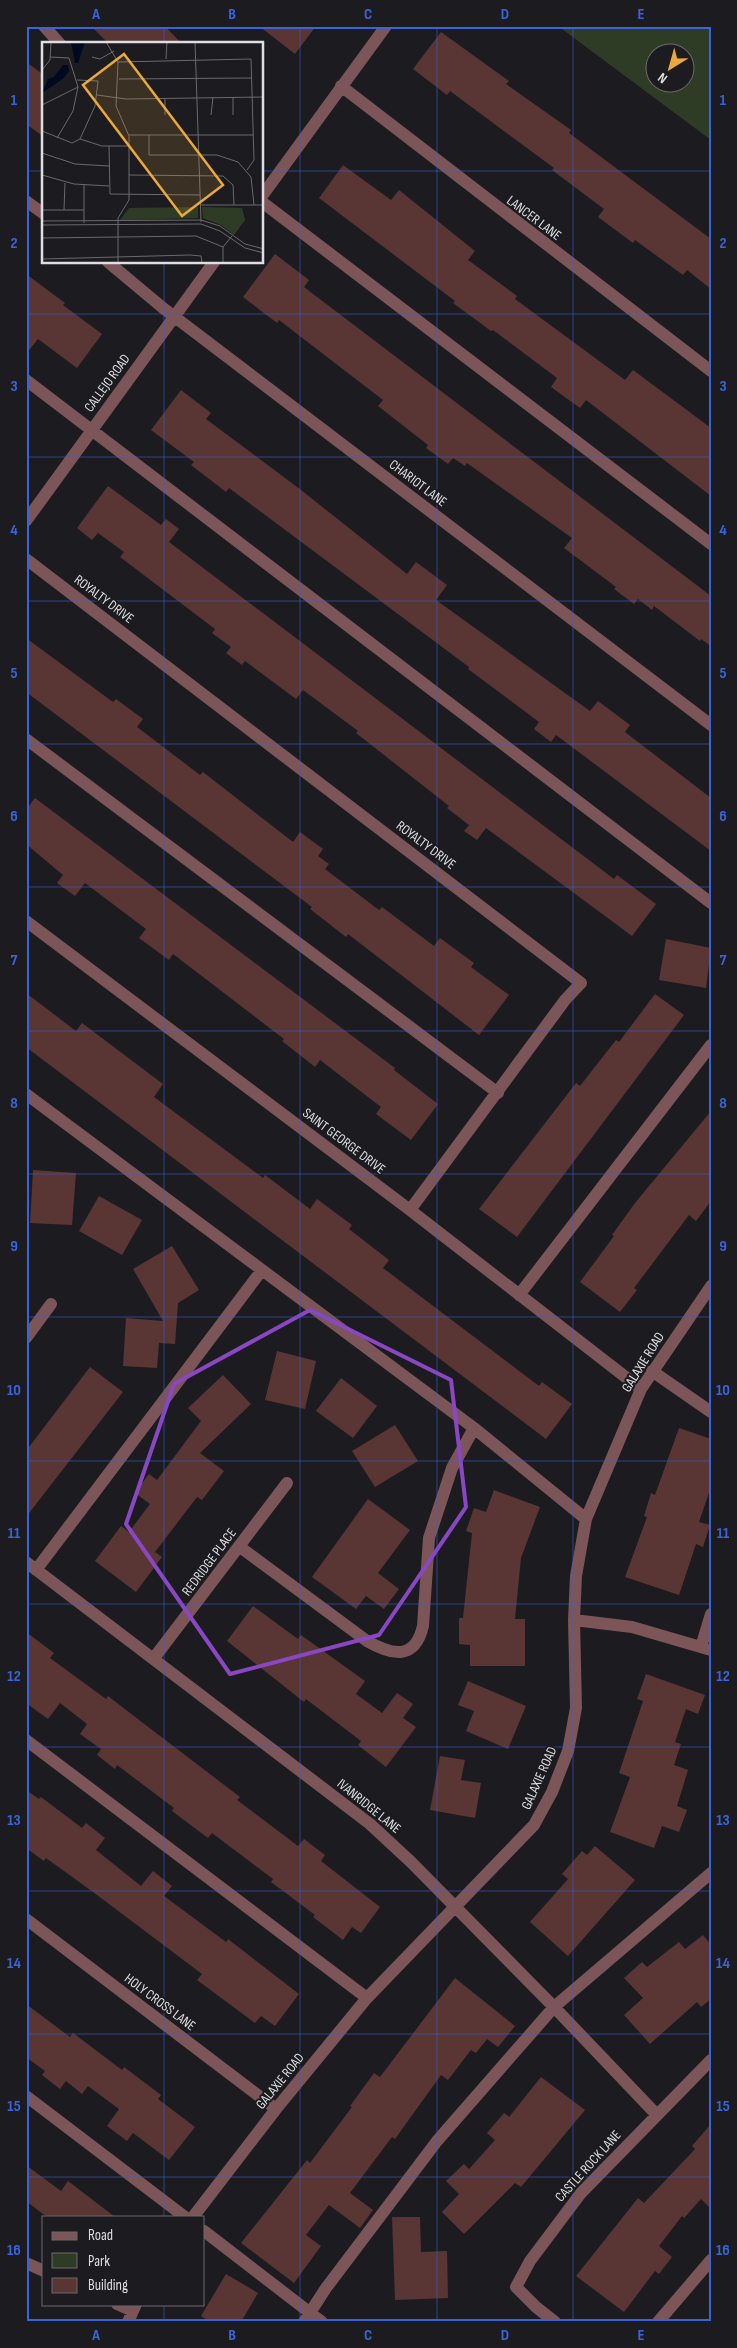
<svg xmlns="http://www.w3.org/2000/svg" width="737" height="2348" font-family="'Sofia Sans Condensed',sans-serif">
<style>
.green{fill:#2f3c25;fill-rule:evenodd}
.building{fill:#593534}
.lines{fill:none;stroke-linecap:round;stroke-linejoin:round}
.minor{stroke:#7b5558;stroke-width:12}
.marked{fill:none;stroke:#8a47c4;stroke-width:4;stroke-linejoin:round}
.grid{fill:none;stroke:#3a64d9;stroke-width:1;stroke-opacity:0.55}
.labels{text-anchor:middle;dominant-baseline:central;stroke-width:4;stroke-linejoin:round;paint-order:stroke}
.street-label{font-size:14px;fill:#dedfe1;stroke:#1c1c20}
.inset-road{fill:none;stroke:#6a6a6d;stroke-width:1}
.view{fill:#eba93a;fill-opacity:0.15;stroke:#eba93a;stroke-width:2.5}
.inset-edge{fill:none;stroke:#dedfe1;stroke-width:2.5}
.neatline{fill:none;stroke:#3a64d9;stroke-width:2}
.grid-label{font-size:16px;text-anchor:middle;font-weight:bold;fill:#3a64d9}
</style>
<rect width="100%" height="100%" fill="#1c1c20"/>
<path class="green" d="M558 26H711V140ZM654 52H684V82H654Z"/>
<path class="building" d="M91 26H165L182 44H109Z
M259 26H316L295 54Z
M441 32 509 81 506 84 571 130 569 133 711 239V289L687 270 683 275 635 240 633 243 598 217 604 209 552 170 554 168 450 91 447 95 413 69Z
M26 62 44 75V137L26 124Z
M343 165 391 200 399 190 475 251 468 260 517 296 515 299 625 380 633 370 711 428V496L586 400 580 408 551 387 557 378 493 330 491 331 453 303 455 301 319 198Z
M275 254 309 280 304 287 711 596V646L701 639 700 641 654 606 652 610 638 599 634 604 614 589 616 587 564 548 572 538 467 463 465 466 453 458 448 464 426 448 428 445 378 406 383 400 279 320 277 323 243 297Z
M26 274 65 303 63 305 102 334 77 368 38 339 26 354Z
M181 390 211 413 206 419 301 490 407 574 416 562 447 585 436 600 590 711 598 701 630 725 625 732 711 798V851L556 735 551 742 534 729 539 722 468 669 469 667 229 488 226 492 191 465 194 462 151 430Z
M108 486 161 525 166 519 179 529 169 542 614 879 617 875 656 904 632 936 486 828 477 840 464 831 469 825 447 808 449 806 356 733 358 731 303 690 296 699 245 661 242 665 226 653 231 647 212 633 215 629 120 557 124 552 98 533 92 540 77 528Z
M26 638 113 702 116 699 143 719 137 727 200 775 203 772 293 842 300 832 323 849 318 856 329 864 325 869 379 910 382 907 434 946 440 938 474 963 471 967 509 995 479 1035 348 934 346 937 310 909 312 907 26 692Z
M35 798 395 1068 394 1070 438 1104 411 1140 376 1114 381 1107 320 1060 315 1067 282 1041 284 1039 173 954 169 960 139 938 146 929 85 883 75 896 57 883 63 875 26 844V810Z
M666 939 711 948 706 988 659 980Z
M26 993 76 1031 82 1023 163 1084 154 1097 263 1178 265 1175 310 1209 317 1199 352 1225 349 1229 389 1260 383 1268 539 1386 542 1382 572 1404 546 1439 26 1047Z
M655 994 684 1015 517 1237 479 1209 576 1083 580 1086 616 1040 619 1042Z
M711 1111V1201L696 1221 689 1215 634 1288 637 1290 620 1312 580 1282 614 1236 612 1235 635 1203Z
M33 1170 76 1173 72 1225 30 1223Z
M99 1196 142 1220 122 1255 79 1231Z
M172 1246 199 1290 178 1303 175 1344 159 1343 157 1368 123 1366 126 1318 163 1321 133 1269Z
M277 1351 316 1361 305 1409 265 1400Z
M90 1367 123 1392 26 1517V1451Z
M223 1375 251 1404 200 1453 224 1471 202 1500 197 1497 155 1552 162 1557 136 1592 95 1561 121 1526 129 1532 150 1504 135 1493 149 1474 157 1480 201 1421 188 1408Z
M341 1378 377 1406 353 1438 316 1411Z
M395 1425 418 1461 375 1487 352 1451Z
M679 1428 711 1439V1487L699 1522 710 1525 703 1547 696 1544 679 1595 625 1577 647 1517 644 1516 651 1493 655 1495Z
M494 1490 540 1507 521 1558 515 1619H525V1666H470V1645L459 1644V1618H463L472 1533 466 1531 474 1508 486 1512Z
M368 1499 410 1530 378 1573 399 1589 384 1609 366 1596 356 1609 312 1577Z
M253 1606 298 1639 301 1635 365 1681 356 1694 382 1713 397 1693 413 1704 403 1718 416 1727 386 1767 358 1745 361 1741 306 1699 304 1702 227 1641Z
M26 1632 54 1653 50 1658 106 1699 108 1696 147 1726 240 1797 237 1800 298 1846 304 1839 325 1855 321 1861 380 1907 361 1933 352 1927 343 1940 313 1917 315 1915 271 1882 273 1879 212 1833 208 1838 172 1811 174 1808 117 1765 115 1769 97 1755 101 1749 80 1734 87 1724 60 1703 48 1719 26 1703Z
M646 1674 705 1695 698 1714 686 1709 675 1742 681 1744 674 1765 688 1770 677 1806 687 1810 679 1832 662 1826 654 1848 610 1832 630 1777 619 1773 643 1701 637 1699Z
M468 1681 526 1706 508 1749 466 1731 474 1711 458 1705Z
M440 1756 465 1760 461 1780 481 1783 475 1818 430 1810Z
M26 1790 39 1799 41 1797 82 1828 86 1823 105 1838 96 1850 141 1886 153 1871 172 1886 164 1896 226 1942 228 1939 299 1994 275 2026 261 2016 255 2023 197 1980 202 1974 93 1892 46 1858 44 1861 26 1848Z
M595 1846 635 1880 568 1956 530 1922 568 1879 562 1874 582 1851 587 1855Z
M703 1935 711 1945V1999L701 2007 697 2002 650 2044 624 2015 643 1998 624 1978 642 1962 647 1967 679 1942 685 1949Z
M455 1978 515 2026 498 2047 487 2039 476 2053 471 2050 448 2080 441 2075 395 2139 392 2137 350 2193 373 2210 360 2228 329 2205 306 2235 321 2246 294 2283 241 2243 307 2160 310 2163 352 2107 350 2106 374 2073 380 2077Z
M26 2004 70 2037 73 2033 122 2070 124 2067 161 2095 158 2099 195 2127 169 2160 133 2133 127 2141 107 2126 119 2109 88 2086 82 2094 66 2081 60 2089 42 2075 45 2071 26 2057Z
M541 2077 585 2110 521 2187 515 2183 464 2234 442 2212 459 2194 446 2181 464 2164 469 2169 495 2140 487 2133 504 2113 509 2117Z
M711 2124V2209L701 2199 684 2218 682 2216 659 2246 672 2257 659 2274 655 2271 624 2312 576 2276 638 2198 644 2203 695 2149 692 2146Z
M26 2165 61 2191 68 2181 115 2217H47L26 2201Z
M392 2217H420L421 2252 447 2251 448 2298 395 2300Z
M226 2274 258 2293 241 2322H210L201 2316Z"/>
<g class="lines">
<path class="minor" d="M44 26 60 44
M341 86 711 371
M262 196 386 26
M26 201 44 214
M262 202 711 544
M108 262 163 308 711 725
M26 380 711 903
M26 521 214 262
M26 559 581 983 565 1000 410 1210
M26 739 498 1093
M26 921 410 1210 641 1389
M26 1094 474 1428 586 1519
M519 1295 711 1045
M26 1338 51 1304
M652 1371 711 1412
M240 1547 367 1641C393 1656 415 1660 423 1626L429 1538 452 1468 474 1428
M26 1562 370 1824 411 1862 554 2007 656 2114
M36 1570 262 1270
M574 1620 632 1627 711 1650
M701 1647 711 1614
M154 1658 287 1483
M26 1740 367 1998
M26 1919 276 2109
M26 2096 185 2217
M193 2217 276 2109 367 1998 534 1825 552 1792 568 1751 576 1708 574 1620 576 1576 586 1519 641 1389 711 1286
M204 2231 322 2322
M26 2263 44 2271
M117 2304 133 2311
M128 2322 136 2304
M304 2322 326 2288 437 2141 554 2007 711 1873
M555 2322 536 2307 516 2287 530 2261 581 2193 711 2060
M658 2322 711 2260"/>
</g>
<path class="marked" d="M310 1310 451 1380 466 1507 379 1635 230 1674 126 1524 174 1384Z"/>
<path class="grid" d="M164 26V44M300 26V2322M437 26V2322M573 26V2322M26 171H44M262 171H711M164 262V2217M26 314H711M26 457H711M26 601H711M26 744H711M26 887H711M26 1031H711M26 1174H711M26 1317H711M26 1461H711M26 1604H711M26 1747H711M26 1891H711M26 2034H711M26 2177H711M164 2304V2322"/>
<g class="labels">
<g class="street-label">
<text transform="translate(534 218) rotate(37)">LANCER LANE</text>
<text transform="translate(107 383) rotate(-54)">CALLEJO ROAD</text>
<text transform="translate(418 483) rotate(37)">CHARIOT LANE</text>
<text transform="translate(104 599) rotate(37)">ROYALTY DRIVE</text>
<text transform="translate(426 845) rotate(37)">ROYALTY DRIVE</text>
<text transform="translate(344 1141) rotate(37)">SAINT GEORGE DRIVE</text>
<text transform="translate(643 1362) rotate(-58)">GALAXIE ROAD</text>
<text transform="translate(209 1562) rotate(-53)">REDRIDGE PLACE</text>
<text transform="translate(539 1778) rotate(-66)">GALAXIE ROAD</text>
<text transform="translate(369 1806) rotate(39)">IVANRIDGE LANE</text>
<text transform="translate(160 2002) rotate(37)">HOLY CROSS LANE</text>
<text transform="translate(280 2081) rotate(-51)">GALAXIE ROAD</text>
<text transform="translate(588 2166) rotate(-48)">CASTLE ROCK LANE</text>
</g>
</g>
<g transform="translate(42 42)">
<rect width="221" height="221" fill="#1c1c20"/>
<path d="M156 165V176L78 178 87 166ZM160 165 200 166 203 178 192 193 179 183 161 176Z" fill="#2f3c25"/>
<path d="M29 0H43L36 21H33ZM21 23H26L27 29 22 36 0 51 6 37 12 35Z" fill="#010920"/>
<path class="inset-road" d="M64 0 76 20 74 64 87 94V158L76 176V221M153 0 159 180M8 15 27 16 36 45 31 69 15 96M50 15 58 17 72 9M124 17 125 0M76 20 209 17 212 118 205 128M0 28 8 18 9 0M77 37 210 36M55 53 84 57 222 55M191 55V73M123 57V73M0 63 36 45M169 73 171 55M0 89 30 101 38 97 53 64 56 39 35 38M87 93H211M107 93V113H175L196 120 209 135 212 163M38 97 60 104H87M67 104 68 152 158 153M0 111 33 122 67 124M0 133 32 142 67 144M87 133 181 134 191 143 192 163M158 163H222M0 168H42M22 168 23 141M0 179 159 178 178 184 203 202 222 207M42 181V143M0 183 159 182 178 189 203 206 222 211M0 196 154 194 181 205M0 217 148 213 159 214 160 221M181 221V205L190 194"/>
<path class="view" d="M82 12 181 143 140 174 41 43Z"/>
<rect width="221" height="221" class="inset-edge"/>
</g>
<rect width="737" height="2348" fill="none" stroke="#1c1c20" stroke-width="55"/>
<rect x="42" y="2216" width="162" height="90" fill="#1c1c20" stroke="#6a6a6d"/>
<rect x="52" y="2232" width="25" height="8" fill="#7b5558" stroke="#6a6a6d"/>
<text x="88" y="2240" font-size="15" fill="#dedfe1">Road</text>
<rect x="52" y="2253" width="25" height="15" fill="#2f3c25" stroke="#6a6a6d"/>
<text x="88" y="2266" font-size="15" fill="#dedfe1">Park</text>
<rect x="52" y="2278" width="25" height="15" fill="#593534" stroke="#6a6a6d"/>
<text x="88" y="2290" font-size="15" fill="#dedfe1">Building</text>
<g transform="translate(670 68) rotate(217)"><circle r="24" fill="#1c1c20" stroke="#6a6a6d"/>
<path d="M0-4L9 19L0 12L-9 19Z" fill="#eba93a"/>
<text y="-8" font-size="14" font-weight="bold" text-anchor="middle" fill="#dedfe1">N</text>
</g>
<rect x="28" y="28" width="682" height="2292" class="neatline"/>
<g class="grid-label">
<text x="96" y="19">A</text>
<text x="232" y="19">B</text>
<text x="368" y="19">C</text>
<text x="505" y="19">D</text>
<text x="641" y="19">E</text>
<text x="14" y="105">1</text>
<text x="723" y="105">1</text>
<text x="14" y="248">2</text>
<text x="723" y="248">2</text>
<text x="14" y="391">3</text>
<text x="723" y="391">3</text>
<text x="14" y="535">4</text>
<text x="723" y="535">4</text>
<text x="14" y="678">5</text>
<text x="723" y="678">5</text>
<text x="14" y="821">6</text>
<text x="723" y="821">6</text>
<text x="14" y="965">7</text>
<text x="723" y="965">7</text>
<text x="14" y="1108">8</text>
<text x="723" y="1108">8</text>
<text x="14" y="1251">9</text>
<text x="723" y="1251">9</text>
<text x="14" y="1395">10</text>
<text x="723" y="1395">10</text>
<text x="14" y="1538">11</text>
<text x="723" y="1538">11</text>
<text x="14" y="1681">12</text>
<text x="723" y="1681">12</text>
<text x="14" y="1825">13</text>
<text x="723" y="1825">13</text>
<text x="14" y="1968">14</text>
<text x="723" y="1968">14</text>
<text x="14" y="2111">15</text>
<text x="723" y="2111">15</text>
<text x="14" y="2255">16</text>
<text x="723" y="2255">16</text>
<text x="96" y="2340">A</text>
<text x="232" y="2340">B</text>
<text x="368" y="2340">C</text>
<text x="505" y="2340">D</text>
<text x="641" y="2340">E</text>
</g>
</svg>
